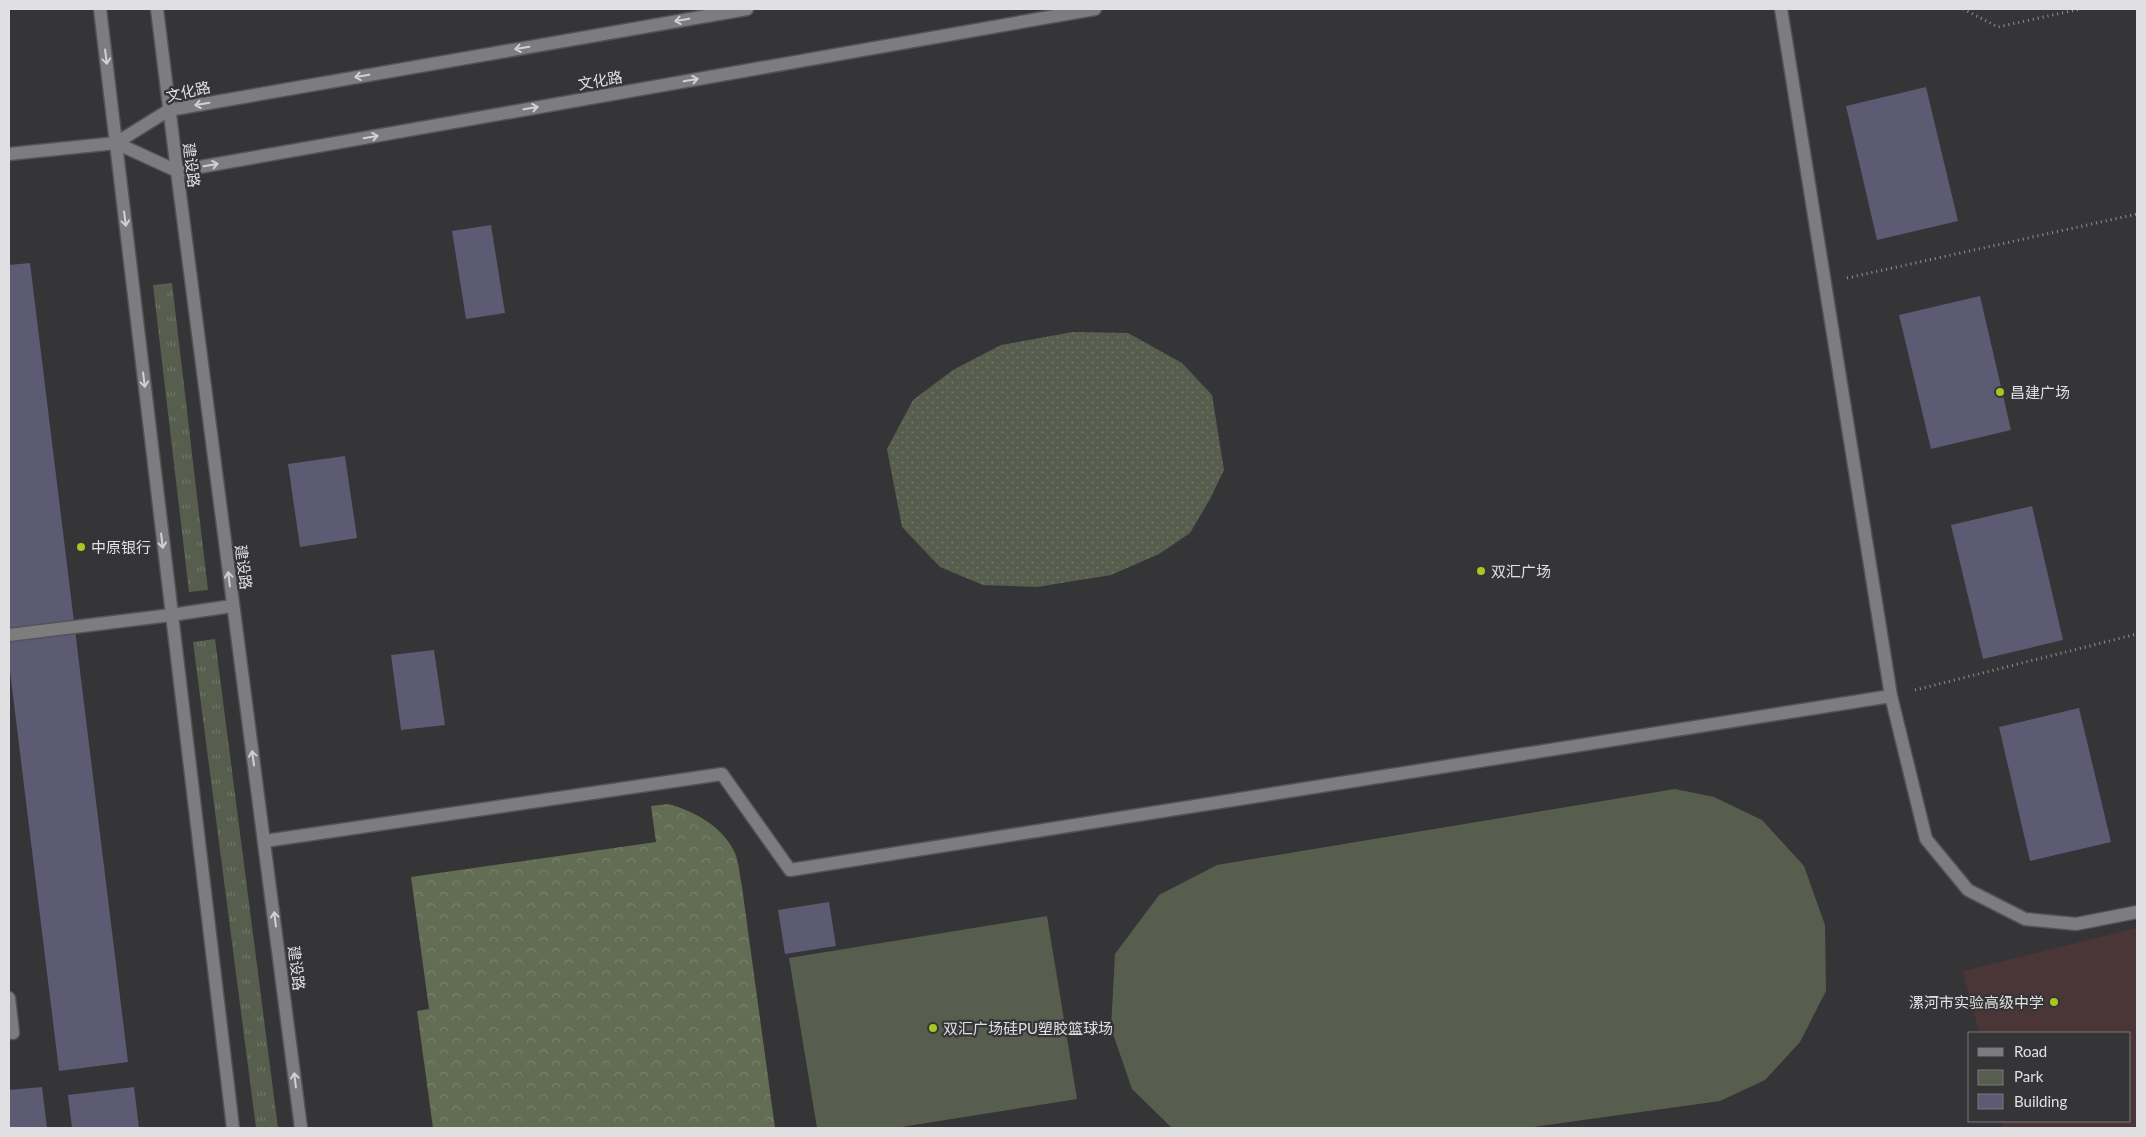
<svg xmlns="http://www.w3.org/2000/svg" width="2146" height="1137" font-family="Lato,'Noto Sans SC',sans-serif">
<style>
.education{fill:#4b3637}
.grass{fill:url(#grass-tufts)}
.forest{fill:url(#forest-crowns)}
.park{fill:#575e4e}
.garden{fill:url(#garden-dots)}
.building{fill:#5d5a73}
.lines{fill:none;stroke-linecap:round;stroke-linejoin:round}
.minor-casing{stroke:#535356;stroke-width:15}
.tertiary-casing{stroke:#535356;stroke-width:15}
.path{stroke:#929294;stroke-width:3;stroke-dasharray:1 4;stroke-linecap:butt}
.minor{stroke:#7d7d80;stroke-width:12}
.tertiary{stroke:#7d7d80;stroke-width:12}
.oneway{stroke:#d1d1d3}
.poi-dot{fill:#a6c822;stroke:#353437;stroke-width:2}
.labels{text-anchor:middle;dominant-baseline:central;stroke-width:4.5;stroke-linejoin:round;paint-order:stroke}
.street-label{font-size:15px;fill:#e0e0e2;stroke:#353437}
.poi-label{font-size:15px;fill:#e0e0e2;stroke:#353437;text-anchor:start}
</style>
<defs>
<pattern id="grass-tufts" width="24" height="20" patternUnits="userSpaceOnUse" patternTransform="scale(1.25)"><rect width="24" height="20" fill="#575e4e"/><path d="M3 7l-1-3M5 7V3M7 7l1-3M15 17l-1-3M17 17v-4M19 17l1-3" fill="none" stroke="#6f7567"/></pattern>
<pattern id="forest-crowns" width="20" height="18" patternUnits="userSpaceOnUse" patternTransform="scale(1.25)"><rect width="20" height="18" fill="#626d53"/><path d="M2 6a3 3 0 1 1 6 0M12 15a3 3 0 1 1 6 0" fill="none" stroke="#78826b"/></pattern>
<pattern id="garden-dots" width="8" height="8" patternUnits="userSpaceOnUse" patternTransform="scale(1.25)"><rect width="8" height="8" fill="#575e4e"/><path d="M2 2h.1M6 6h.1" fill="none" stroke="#6f7567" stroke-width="1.8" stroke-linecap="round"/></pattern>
</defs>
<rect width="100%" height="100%" fill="#353437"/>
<path class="education" d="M2137 928V1128H2003L2001 1121H2130V1033H1979L1963 971Z"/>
<path class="grass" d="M172 283 208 590 189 592 153 285Z
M215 639 278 1128H256L193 642Z"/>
<path class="forest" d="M668 804C695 811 723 827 735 853 739 863 740 877 742 887L775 1128H433L417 1011 429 1009 411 877 656 842 651 806Z"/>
<path class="park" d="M1675 789 1714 797 1762 820 1804 866 1825 925 1826 991 1800 1042 1765 1080 1720 1101 1526 1128H1172L1132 1089 1111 1028 1115 954 1159 895 1217 865Z
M1047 916 1077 1099 895 1128H817L789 958Z"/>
<path class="garden" d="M1073 332 1128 333 1182 363 1212 395 1224 470 1210 499 1190 533 1159 554 1111 575 1037 587 983 585 940 567 902 527 887 449 913 400 953 370 1001 345Z"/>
<path class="building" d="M1926 87 1958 221 1877 240 1846 106Z
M491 225 505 313 466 319 452 231Z
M30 263 128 1062 59 1071 9 663V265Z
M1980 296 2011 430 1931 449 1899 315Z
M345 456 357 538 300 547 288 464Z
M2032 506 2063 640 1983 659 1951 525Z
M434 650 445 725 401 730 391 655Z
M2079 708 2111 842 2030 861 1999 727Z
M829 902 836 946 785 954 778 910Z
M42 1087 47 1128H9V1090Z
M134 1087 139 1128H72L68 1095Z"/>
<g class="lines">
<defs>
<path id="minor" d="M1781 9 1891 696 1926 839 1968 890 2025 919 2076 924 2137 912
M9 635 171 615
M265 841 722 774 790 870 1891 696
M9 998 13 1033"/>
<path id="tertiary" d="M100 9 233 1128
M157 9 177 171 301 1128
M116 143 177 171 1095 9
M9 154 116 143 169 110 747 9
M171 615 232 606"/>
</defs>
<use href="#minor" class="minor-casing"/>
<use href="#tertiary" class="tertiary-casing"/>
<path class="path" d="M1963 9 1998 27 2080 9
M1847 278 2137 214
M1915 690 2137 634"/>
<use href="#minor" class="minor"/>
<use href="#tertiary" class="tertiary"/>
</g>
<defs><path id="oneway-shaft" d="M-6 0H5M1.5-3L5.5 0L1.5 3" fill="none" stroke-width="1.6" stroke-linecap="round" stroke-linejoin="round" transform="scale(1.25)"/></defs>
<g class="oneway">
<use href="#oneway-shaft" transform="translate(682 20) rotate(170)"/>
<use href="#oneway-shaft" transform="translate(522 48) rotate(170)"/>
<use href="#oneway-shaft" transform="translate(106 57) rotate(83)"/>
<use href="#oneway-shaft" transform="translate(362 76) rotate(170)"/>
<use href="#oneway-shaft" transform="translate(691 80) rotate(-10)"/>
<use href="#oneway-shaft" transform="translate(202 104) rotate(170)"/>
<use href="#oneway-shaft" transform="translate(531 108) rotate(-10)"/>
<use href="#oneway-shaft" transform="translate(371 137) rotate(-10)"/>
<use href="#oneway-shaft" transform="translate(211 165) rotate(-10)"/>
<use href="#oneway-shaft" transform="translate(125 219) rotate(83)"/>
<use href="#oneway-shaft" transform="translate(144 380) rotate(83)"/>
<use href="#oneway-shaft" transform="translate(162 541) rotate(83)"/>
<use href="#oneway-shaft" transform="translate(229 579) rotate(-97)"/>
<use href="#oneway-shaft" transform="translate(253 758) rotate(-98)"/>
<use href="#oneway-shaft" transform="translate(275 919) rotate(-97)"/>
<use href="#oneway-shaft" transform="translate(295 1080) rotate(-97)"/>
</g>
<g class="poi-dot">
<circle cx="2000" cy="392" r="5"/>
<circle cx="81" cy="547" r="5"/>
<circle cx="1481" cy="571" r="5"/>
<circle cx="2054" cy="1002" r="5"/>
<circle cx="933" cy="1028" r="5"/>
</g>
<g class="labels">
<g class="street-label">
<text transform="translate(600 80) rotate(-10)">文化路</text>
<text transform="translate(188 91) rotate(-13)">文化路</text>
<text transform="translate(192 165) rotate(83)">建设路</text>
<text transform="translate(244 567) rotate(83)">建设路</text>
<text transform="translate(297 968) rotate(83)">建设路</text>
</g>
<g class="poi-label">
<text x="2010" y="392">昌建广场</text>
<text x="91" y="547">中原银行</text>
<text x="1491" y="571">双汇广场</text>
<text x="2044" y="1002" text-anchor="end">漯河市实验高级中学</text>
<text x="943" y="1028">双汇广场硅PU塑胶篮球场</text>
</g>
</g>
<rect width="2146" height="1137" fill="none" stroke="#e0e0e2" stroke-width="20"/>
<rect x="1968" y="1032" width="162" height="90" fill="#353437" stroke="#79797b"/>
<rect x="1978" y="1048" width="25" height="8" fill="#7d7d80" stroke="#79797b"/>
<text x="2014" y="1057" font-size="15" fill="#e0e0e2">Road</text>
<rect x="1978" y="1070" width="25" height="15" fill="#575e4e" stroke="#79797b"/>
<text x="2014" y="1082" font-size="15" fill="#e0e0e2">Park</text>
<rect x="1978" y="1094" width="25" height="15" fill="#5d5a73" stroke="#79797b"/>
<text x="2014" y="1107" font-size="15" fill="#e0e0e2">Building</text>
</svg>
